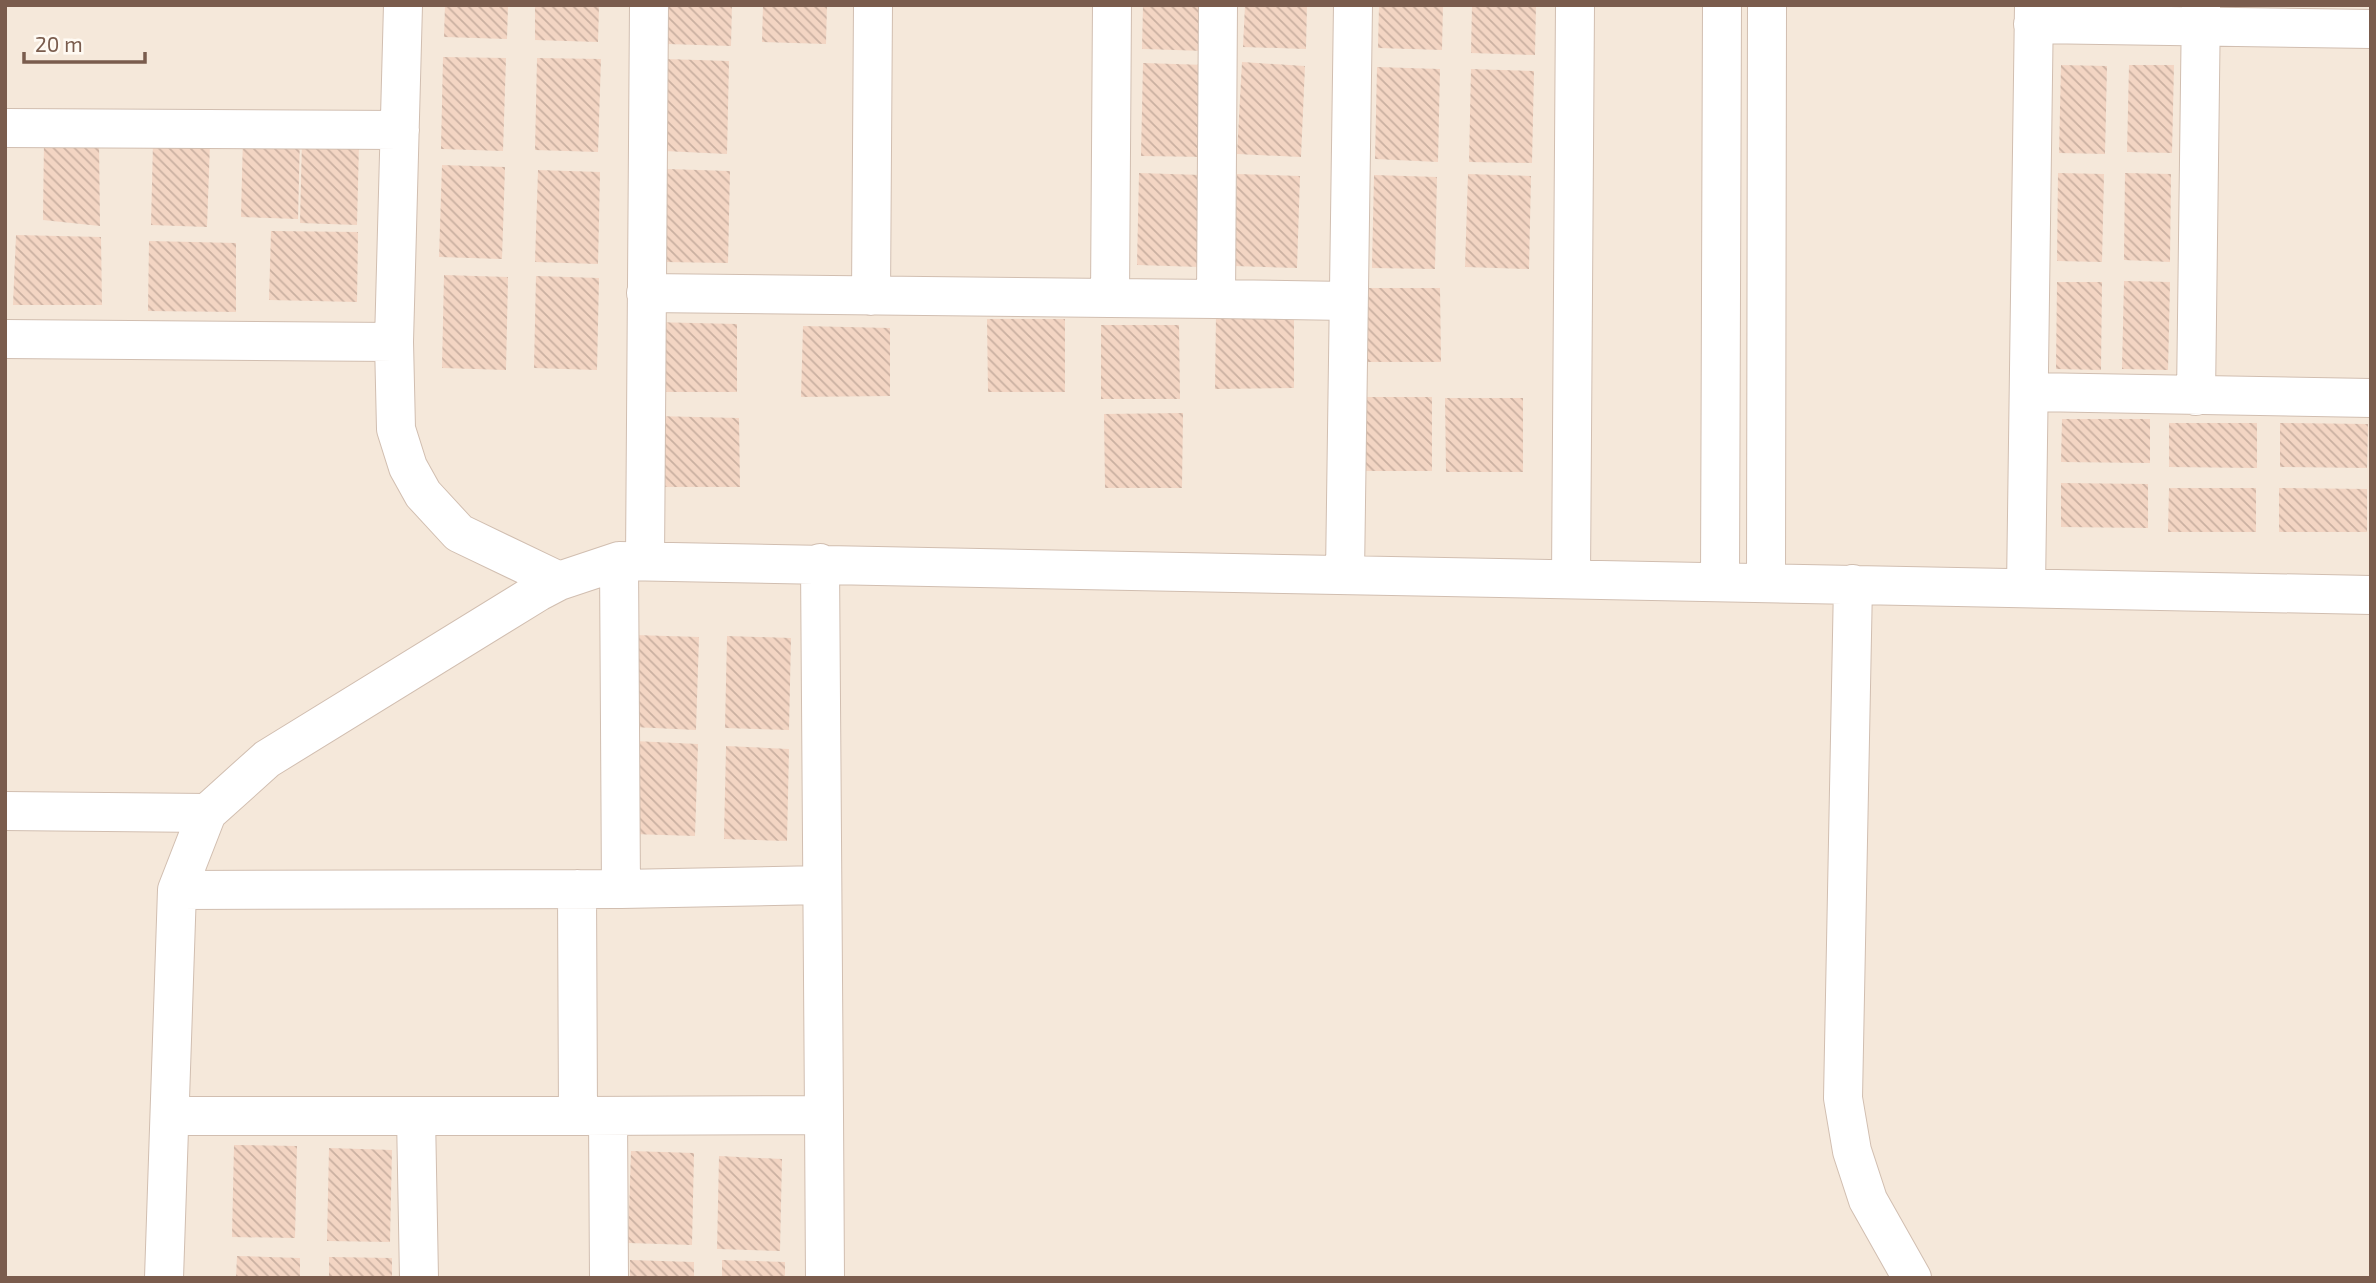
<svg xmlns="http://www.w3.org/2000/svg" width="2376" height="1283" font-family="'Exo 2',sans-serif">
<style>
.residential{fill:#f5e8da}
.building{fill:url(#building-back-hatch)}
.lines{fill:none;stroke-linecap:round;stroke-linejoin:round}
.minor-casing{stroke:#d1beb0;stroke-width:40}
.minor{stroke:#fff;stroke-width:38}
</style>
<defs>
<pattern id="building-back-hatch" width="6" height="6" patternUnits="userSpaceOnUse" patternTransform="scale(1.75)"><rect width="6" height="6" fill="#f3d5c3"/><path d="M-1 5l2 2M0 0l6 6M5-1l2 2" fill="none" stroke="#cab0a1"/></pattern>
</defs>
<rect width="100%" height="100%" fill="#fdf6ec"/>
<path class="residential" d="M5 5H2371V1278H5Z"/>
<path class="building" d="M445 5H508L507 39 444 37Z
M535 5H599L598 42 535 40Z
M669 5H732L731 46 667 44Z
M763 5H827L826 44 762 42Z
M1143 5H1207L1206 51 1142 49Z
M1245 5H1307L1306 49 1243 47Z
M1379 5H1443L1442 50 1378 48Z
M1472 5H1536L1535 55 1471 53Z
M443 57 506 58 503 151 441 149Z
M537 58 601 59 598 152 535 150Z
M666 59 729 61 727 154 664 151Z
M1242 62 1305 66 1301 157 1237 154Z
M1143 63 1207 65 1205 157 1141 156Z
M2061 65 2107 66 2105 154 2059 153Z
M2129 65H2174L2172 153 2127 152Z
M1377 67 1440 69 1438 162 1375 159Z
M1471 69 1534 71 1532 163 1469 162Z
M243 135 300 136 298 219 241 217Z
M44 140 99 142 100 226 43 220Z
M302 141 359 142 357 225 300 223Z
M153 142 210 144 207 227 151 225Z
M442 165 505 167 502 259 439 257Z
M667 169 730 171 728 263 665 262Z
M538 170 600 172 598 264 535 262Z
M1139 173 1202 175 1200 267 1137 265Z
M2058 173 2104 174 2102 262 2057 261Z
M2125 173 2171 174 2170 262 2124 260Z
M1237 174 1300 176 1297 268 1234 266Z
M1468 174 1531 176 1529 269 1465 267Z
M1374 175 1437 177 1435 269 1372 268Z
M271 231 358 232 357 302 269 300Z
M16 235 101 237 102 305H13Z
M149 241 236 243V312L148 311Z
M444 275 508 277 506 370 442 368Z
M536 276 599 278 597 370 534 368Z
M2124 281 2170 282 2168 370 2122 369Z
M2057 282H2102L2101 370 2056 369Z
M1363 288H1440L1441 362H1363Z
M1216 315H1294V388L1215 389Z
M987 319H1065V392H988Z
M651 322 737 324V392H648Z
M1101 325H1179L1180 399H1101Z
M803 326 890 328V396L801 397Z
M1354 397H1432V471H1354Z
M1445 398H1523V472H1446Z
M1183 413 1182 488H1105L1104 414Z
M654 416 739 418 740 487H651Z
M2062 419H2150V463L2061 462Z
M2169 423H2257V468L2169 467Z
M2280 423 2368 424 2367 468 2280 467Z
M2061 483 2148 484V528L2061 527Z
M2169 488H2256V532H2168Z
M2279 488 2367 489V532H2279Z
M635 635 699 637 696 730 633 727Z
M727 636 791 638 789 730 725 728Z
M634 741 698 744 695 836 632 834Z
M726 746 789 749 787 841 724 839Z
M234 1145 297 1146 295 1238 232 1237Z
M329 1148 392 1150 390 1242 327 1241Z
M631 1151 694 1153 692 1245 628 1243Z
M719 1156 782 1159 780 1251 717 1249Z
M237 1256 300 1258V1278H236Z
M329 1257 392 1258V1278H329Z
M630 1260 694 1262V1278H630Z
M722 1260 785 1262V1278H722Z"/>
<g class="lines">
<defs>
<path id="minor" d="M403 5 394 342 396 429 408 467 423 494 459 533 559 581
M1112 5 1110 298 1216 299
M1218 5 1216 299 1347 301
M2033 24 2371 29
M5 128 400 130
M646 293 1110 298
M871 296 873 5
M5 339 394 342
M2029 392 2371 398
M2196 396 2201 5
M645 561 649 5
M820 563 824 1115
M1345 574 1353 5
M1571 578 1575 5
M1720 581 1722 5
M1766 582 1767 5
M1853 584 1843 1098 1852 1151 1868 1200 1912 1278
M2026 588 2034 5
M5 811 207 813
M577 889 578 1116 824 1115 825 1278
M621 889 822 885
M177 890 621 889 619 561
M170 1116H578
M416 1116 419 1278
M608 1116 609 1278
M164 1278 177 890 207 813 267 759 538 592 559 581 619 561 2371 595"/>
</defs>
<use href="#minor" class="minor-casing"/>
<use href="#minor" class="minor"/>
</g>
<rect width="2376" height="1283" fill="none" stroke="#7a5c4d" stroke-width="14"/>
<path d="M24 52v10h121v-10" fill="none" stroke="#7a5c4d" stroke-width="3.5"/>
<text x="35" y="52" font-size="21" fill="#7a5c4d" stroke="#fffaf3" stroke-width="5" paint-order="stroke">20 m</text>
</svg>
